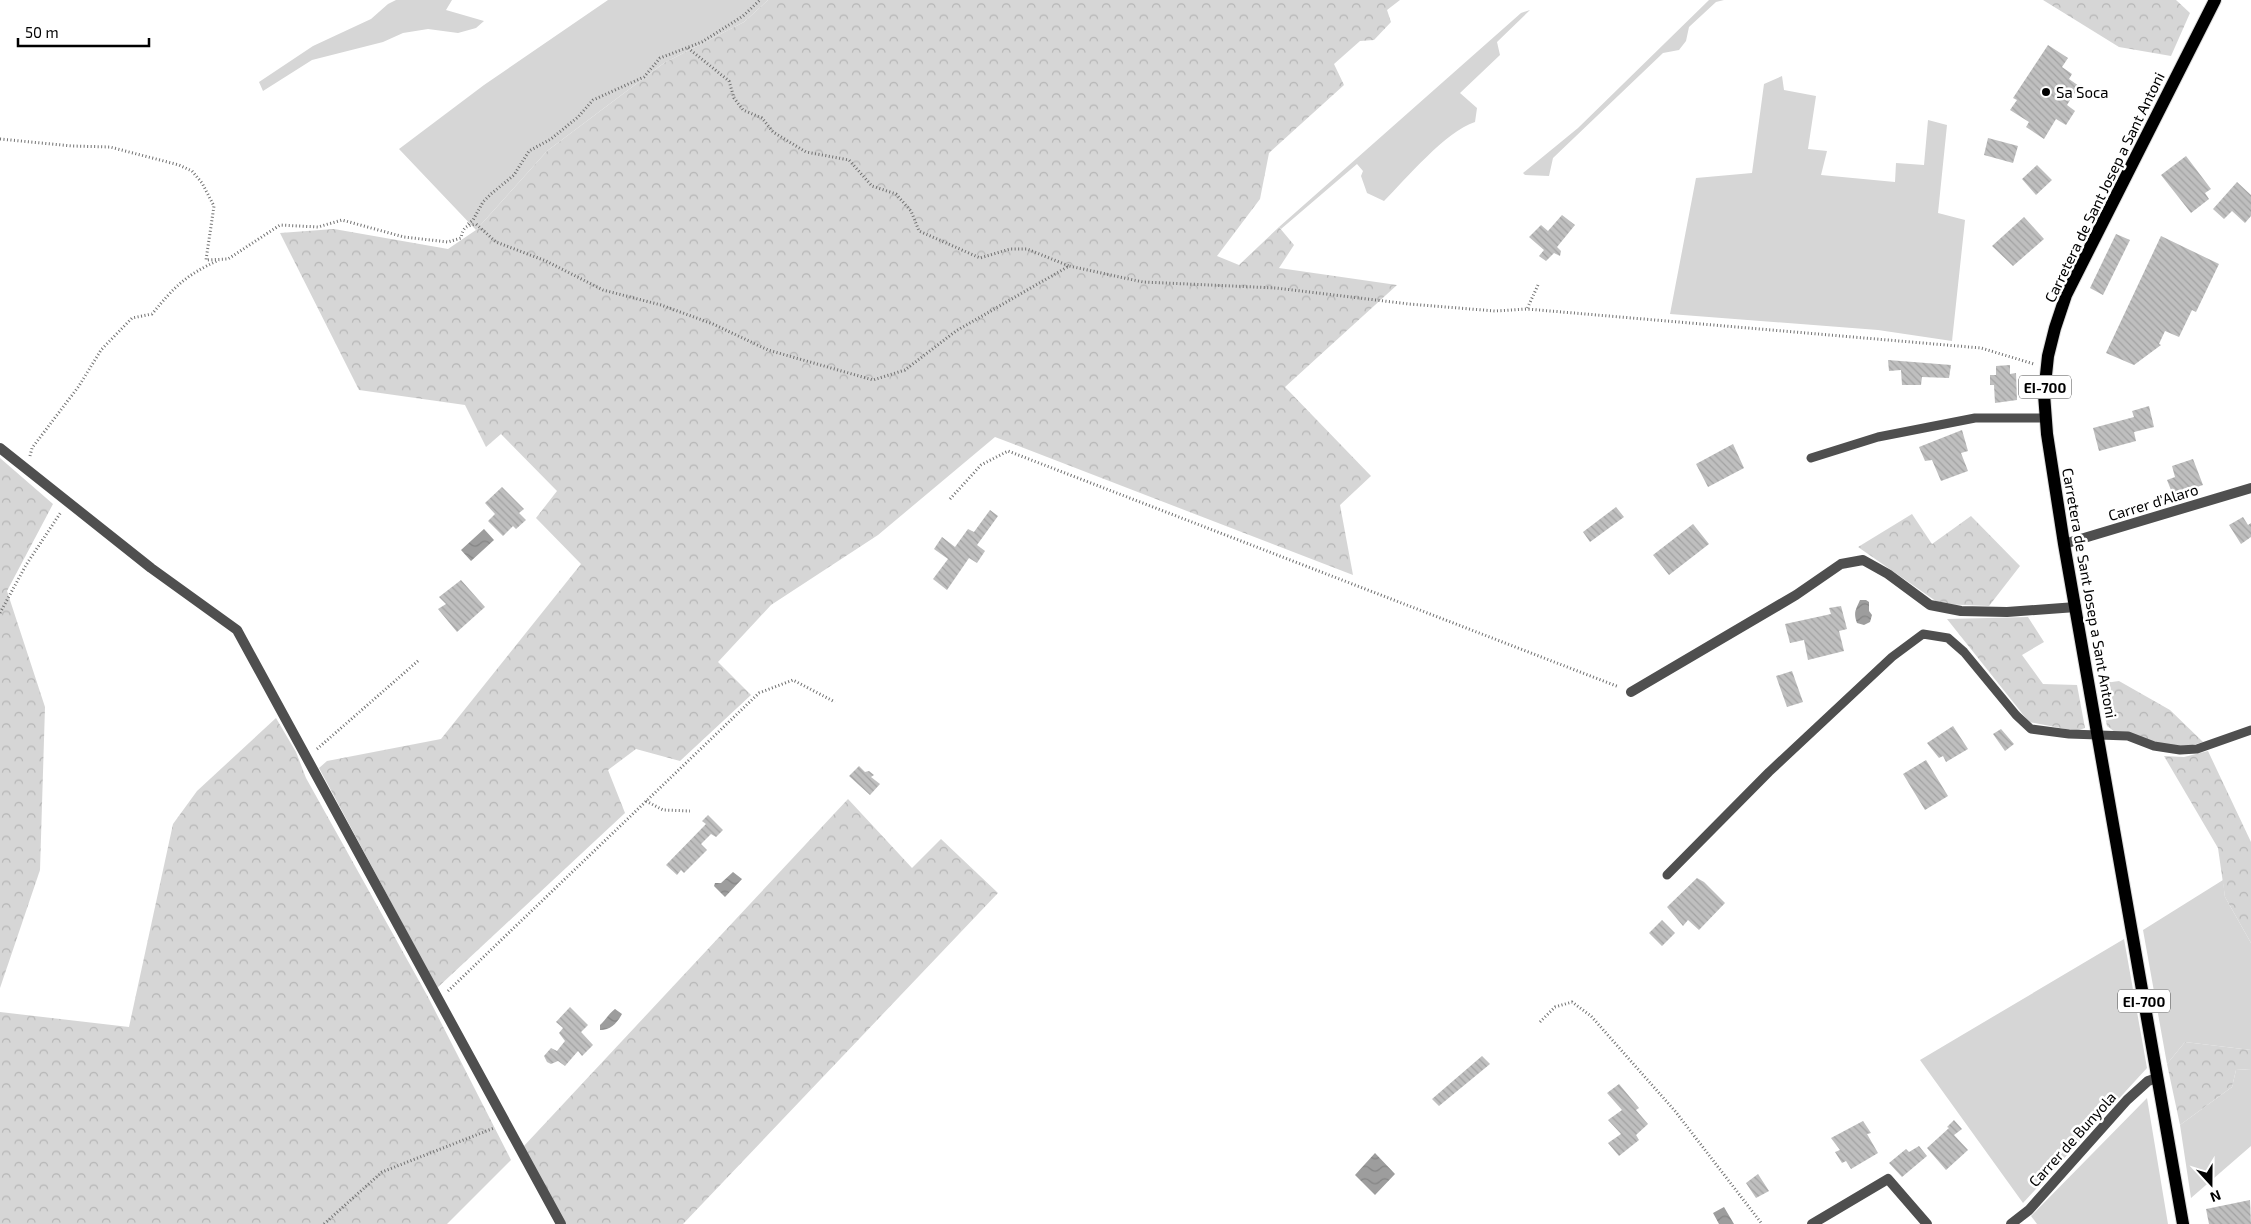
<svg xmlns="http://www.w3.org/2000/svg" width="2251" height="1224" font-family="'Exo 2',sans-serif">
<style>
.grass{fill:#d6d6d6}
.forest{fill:url(#forest-crowns)}
.water{fill:url(#water-waves)}
.building{fill:url(#building-back-hatch)}
.lines{fill:none;stroke-linecap:round;stroke-linejoin:round}
.primary-casing{stroke:#dbdbdb;stroke-width:14}
.path{stroke:#717171;stroke-width:3;stroke-dasharray:1 2.5;stroke-linecap:butt}
.service{stroke:#4f4f4f;stroke-width:9}
.minor{stroke:#4f4f4f;stroke-width:10}
.primary{stroke:#000;stroke-width:12}
.poi-dot{fill:#000;stroke:#fff;stroke-width:2}
.labels{text-anchor:middle;dominant-baseline:central;stroke-width:5;stroke-linejoin:round;paint-order:stroke}
.shield{fill:#fff;stroke:#4c4c4c;stroke-width:1}
.shield-label{font-size:14px;font-weight:bold;fill:#000}
.poi-label{font-size:15px;fill:#000;stroke:#fff;text-anchor:start}
.street-label{font-size:15px;fill:#000;stroke:#fff}
</style>
<defs>
<pattern id="forest-crowns" width="20" height="18" patternUnits="userSpaceOnUse" patternTransform="scale(1.25)"><rect width="20" height="18" fill="#d6d6d6"/><path d="M2 6a3 3 0 1 1 6 0M12 15a3 3 0 1 1 6 0" fill="none" stroke="#b6b6b6"/></pattern>
<pattern id="water-waves" width="16" height="10" patternUnits="userSpaceOnUse" patternTransform="scale(1.25)"><rect width="16" height="10" fill="#9d9d9d"/><path d="M0 5q4-4 8 0t8 0" fill="none" stroke="#858585"/></pattern>
<pattern id="building-back-hatch" width="6" height="6" patternUnits="userSpaceOnUse" patternTransform="scale(1.25)"><rect width="6" height="6" fill="#bfbfbf"/><path d="M-1 5l2 2M0 0l6 6M5-1l2 2" fill="none" stroke="#a2a2a2"/></pattern>
</defs>
<rect width="100%" height="100%" fill="#fff"/>
<path class="grass" d="M396 0H452L446 10 484 21 476 28 458 33 428 29 403 33 383 42 312 60 263 91 259 82 313 46 371 19 388 4Z
M608 0H768L744 22 664 63 547 151 476 230 399 149 484 85Z
M1709 0H1724L1716 2 1689 27 1686 41 1679 50 1663 53 1553 158 1549 176 1525 175 1523 173 1578 128Z
M1530 10 1497 42 1500 55 1460 93 1477 108 1475 122C1445 132 1407 178 1384 201L1367 193 1361 176 1363 171 1357 164 1281 229 1279 227 1521 13Z
M1782 76 1784 90 1816 96 1808 149 1827 151 1821 175 1895 182 1896 163 1924 165 1928 120 1947 125 1938 213 1965 220 1952 341 1878 330 1670 314 1696 178 1752 173 1764 84Z
M2223 880 2225 897 2251 943V1050L2185 1042 2167 1064 2143 930Z
M2124 939 2147 1068 2023 1203 1920 1060Z
M2251 1069V1146L2191 1198 2180 1125 2232 1087 2236 1070Z
M2147 1098 2168 1224H2037L2031 1216Z"/>
<path class="forest" d="M768 0H1400L1387 10 1391 22 1374 40 1360 41 1334 64 1344 85 1269 153 1260 199 1217 256 1239 265 1279 227 1294 245 1279 268 1397 285 1285 387 1371 476 1340 505 1353 575 995 437 878 535 771 605 718 662 751 695 680 761 636 749 608 770 625 813 437 988 319 768 327 761 441 739 581 564 536 518 557 491 501 434 486 447 465 405 359 390 280 233 334 229 448 249 476 230 547 151 664 63 744 22Z
M2043 0H2176L2190 13 2171 56 2119 47Z
M0 458 53 504 7 591 45 707 40 870 0 988Z
M1912 514 1932 544 1971 516 2020 566 1989 606 1940 604 1858 547Z
M2028 617 2044 642 2022 655 2043 684 2077 685 2085 728 2076 731 2029 722 1947 619Z
M2119 681 2170 710 2203 742C2174 753 2143 739 2115 732L2107 726 2098 684Z
M276 718 296 752 306 778 428 997 511 1160 447 1224H0V1012L129 1027 173 824 197 791Z
M2208 751 2251 842V943L2225 897 2218 848 2164 756 2184 757Z
M848 799 912 868 941 839 998 893 683 1224H566L523 1147Z
M2185 1042 2251 1050V1069L2236 1070 2232 1087 2180 1125 2167 1064Z"/>
<path class="water" d="M484 529 494 540 471 561 461 550Z
M1860 600H1866L1869 602V611L1872 615 1870 622 1864 625 1857 623C1853 613 1856 609 1860 600Z
M733 872 742 879 725 897 714 886 715 883H721Z
M615 1009 622 1014C617 1023 611 1030 600 1030V1025C606 1020 608 1014 615 1009Z
M1375 1153 1395 1174 1375 1195 1355 1175Z
M1724 1207 1734 1224H1719L1713 1213Z"/>
<path class="building" d="M2048 45 2068 58 2062 67 2072 74 2069 79 2079 86 2067 105 2075 111 2066 125 2056 119 2044 139 2026 127 2029 122 2010 110 2017 100 2013 98Z
M1988 138 2018 146 2013 163 1984 155Z
M2186 156 2211 189 2205 193 2209 199 2191 213 2161 175Z
M2037 165 2052 180 2036 195 2022 179Z
M2237 182 2251 195V216L2245 223 2232 211 2224 219 2213 209Z
M1562 215 1575 225 1557 247 1561 251 1560 256 1554 253 1546 261 1539 256 1544 250 1529 237 1541 225 1548 231Z
M2024 217 2044 239 2013 266 1992 246Z
M2116 234 2130 240 2103 295 2090 288Z
M2161 236 2219 264 2196 312 2192 310 2179 337 2165 331 2159 344 2161 345 2134 365 2106 353Z
M1888 360 1951 365 1949 378 1922 377 1921 385H1902L1901 370 1889 371Z
M2010 365V374L2016 373 2017 400 1995 403 1994 385H1990V375H1996V366Z
M2149 406 2154 427 2134 432 2136 441 2099 451 2093 428 2134 417 2132 411Z
M1962 430 1968 451 1961 453 1968 471 1941 481 1932 460 1925 461 1919 447Z
M1733 444 1744 468 1708 487 1696 464Z
M2193 459 2203 485 2173 495 2167 480 2175 477 2172 466Z
M502 487 524 509 519 513 526 520 516 529 513 526 503 536 488 521 495 514 485 503Z
M1616 507 1624 517 1590 542 1583 532Z
M990 510 998 516 977 545 985 551 977 563 969 558 947 590 933 579 948 559 934 549 942 537 955 547 968 529 974 532Z
M2243 517 2248 525 2251 523V537L2241 544 2229 525Z
M1693 524 1709 544 1669 575 1653 555Z
M461 580 485 607 457 632 438 609 446 604 439 597Z
M1841 606 1847 629 1839 631 1844 651 1808 660 1804 640 1790 643 1785 624 1831 614 1829 608Z
M1792 671 1803 702 1787 707 1776 676Z
M1953 726 1968 749 1946 762 1943 756 1939 758 1927 743Z
M2001 729 2014 744 2005 751 1993 734Z
M1926 760 1948 796 1925 810 1903 774Z
M859 766 865 772 869 771 874 775 871 777 880 784 870 795 849 776Z
M708 815 723 830 716 837 711 834 701 844 707 850 684 873 681 870 677 875 666 865 706 824 702 821Z
M1697 878 1704 882 1725 903 1699 930 1688 920 1683 926 1667 907Z
M1662 920 1675 933 1662 946 1649 933Z
M570 1007 588 1025 581 1032 593 1045 582 1056 578 1051 565 1066 558 1061 551 1064 547 1062 544 1056 551 1048 557 1051 565 1041 559 1033 563 1028 556 1022Z
M1482 1056 1490 1064 1439 1106 1432 1099Z
M1619 1084 1639 1108 1636 1110 1648 1124 1636 1135 1639 1140 1619 1156 1608 1143 1621 1134 1608 1120 1622 1110 1607 1093Z
M1954 1120 1962 1129 1954 1135 1968 1150 1946 1170 1927 1148 1949 1128 1947 1127Z
M1863 1121 1871 1133 1867 1134 1878 1153 1851 1169 1846 1161 1842 1163 1835 1152 1840 1150 1831 1138Z
M1919 1146 1927 1156 1902 1177 1889 1163 1906 1149 1909 1152Z
M1758 1174 1769 1191 1756 1198 1746 1183Z
M2250 1200 2251 1224H2209L2206 1209Z"/>
<g class="lines">
<defs>
<path id="primary" d="M2183 1224 2064 544 2047 434 2044 394 2048 356 2055 328 2066 295 2215 0"/>
</defs>
<use href="#primary" class="primary-casing"/>
<path class="path" d="M688 48 729 81 734 98 743 110 762 118 773 132 806 152 849 160 872 186 896 194 911 211 919 231 980 258 1010 249H1027L1069 266
M0 139 72 146 110 147 179 165 192 171 202 183 214 206 206 260 228 259 280 225 318 227 342 220 404 237 448 242 461 238C463 227 466 226 476 224L496 242 546 261 603 290 661 305 713 324 768 350 873 380 905 370 956 331 1069 266 1143 282 1276 288 1409 304 1495 311 1527 309
M468 224 473 220 483 202 491 194 514 175 529 151 551 139 578 117 593 100 644 77 660 58 702 42 743 16 760 0
M1538 285 1527 309 1981 348 2034 364
M30 456 32 448 79 386 101 350 132 318 152 314C175 286 186 275 219 260
M950 499 981 465 1008 451 1619 687
M0 613 26 565 61 512
M317 749 419 660
M646 801 663 810 690 811
M448 991 759 693 793 680 835 702
M1540 1022 1555 1007 1572 1002 1591 1016 1675 1111 1762 1224
M324 1224 382 1172 494 1128"/>
<path class="service" d="M1811 458 1878 437 1975 418H2046
M1667 875 1769 772 1892 657 1923 634 1948 638 1964 652 2016 715 2031 729 2069 734 2128 736 2154 746 2180 750 2197 749 2251 730"/>
<path class="minor" d="M0 448 151 568 237 630 561 1224
M2064 544 2251 488
M1631 692 1796 595 1841 564 1863 560 1888 574 1930 605 1961 611 2007 612 2076 607
M1812 1224 1888 1179 1927 1224
M2011 1224 2029 1210 2127 1100 2148 1081 2157 1078"/>
<use href="#primary" class="primary"/>
</g>
<circle class="poi-dot" cx="2046" cy="92" r="5"/>
<g class="labels">
<g class="shield">
<rect x="2019" y="375.5" width="52" height="23" rx="4"/>
<rect x="2118" y="989.5" width="52" height="23" rx="4"/>
</g>
<g class="shield-label">
<text x="2045" y="387">EI-700</text>
<text x="2144" y="1001">EI-700</text>
</g>
<g class="poi-label">
<text x="2056" y="92">Sa Soca</text>
</g>
<g class="street-label">
<text transform="translate(2104 187) rotate(-64)">Carretera de Sant Josep a Sant Antoni</text>
<text transform="translate(2153 502) rotate(-17)">Carrer d'Alaro</text>
<text transform="translate(2090 593) rotate(80)">Carretera de Sant Josep a Sant Antoni</text>
<text transform="translate(2072 1139) rotate(-48)">Carrer de Bunyola</text>
</g>
</g>
<g transform="translate(2211 1184) rotate(159)" stroke="#ffffff" stroke-width="4" paint-order="stroke">
<path d="M0-4L9 19L0 12L-9 19Z" fill="#000000"/>
<text y="-8" font-size="14" font-weight="bold" text-anchor="middle" fill="#000000">N</text>
</g>
<path d="M18 38v8h131v-8" fill="none" stroke="#000000" stroke-width="2.5"/>
<text x="25" y="38" font-size="15" fill="#000000" stroke="#ffffff" stroke-width="4" paint-order="stroke">50 m</text>
</svg>
